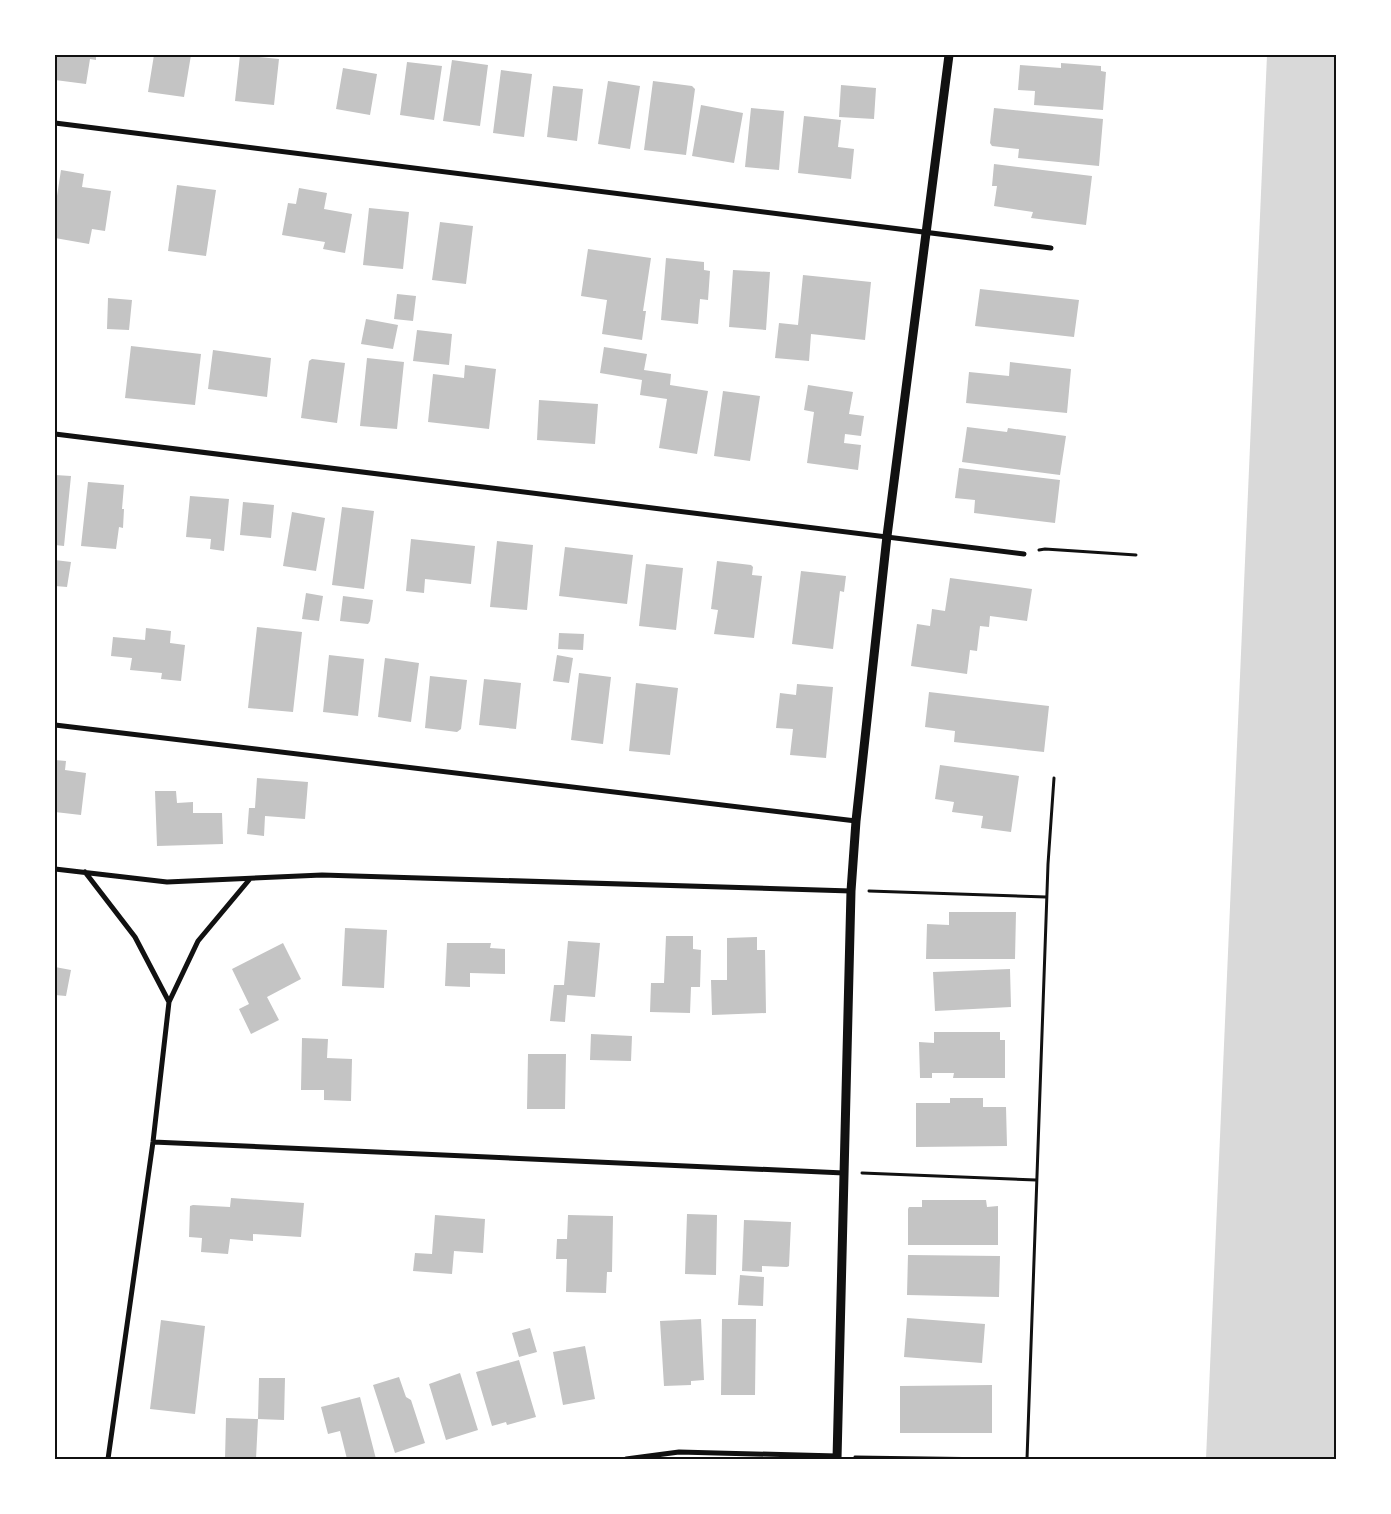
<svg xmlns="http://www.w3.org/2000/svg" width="1391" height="1514" font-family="'IBM Plex Sans',sans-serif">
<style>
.water{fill:#d9d9d9}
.building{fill:#c4c4c4}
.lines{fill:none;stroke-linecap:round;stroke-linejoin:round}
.path{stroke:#111;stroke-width:3}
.minor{stroke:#111;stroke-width:5}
.tertiary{stroke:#111;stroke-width:9}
.neatline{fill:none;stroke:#111;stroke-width:2}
</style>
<rect width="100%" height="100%" fill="#fff"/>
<path class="water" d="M1267 55H1336V1459H1206Z"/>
<path class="building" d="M55 55H96V60L90 59 86 84 55 80Z
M154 55H191L184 97 148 92Z
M240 55 279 59 274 105 235 101Z
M452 60 488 65 480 126 443 121Z
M407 62 442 66 434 120 400 115Z
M1061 63 1101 66V71L1106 72 1103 110 1034 105 1035 91 1018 90 1020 65 1061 68Z
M343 68 377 74 370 115 336 109Z
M501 70 532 74 524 137 493 133Z
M608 81 640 86 630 149 598 144Z
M653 81 692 86 695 89 686 155 644 150Z
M841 85 876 88 874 119 839 117Z
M553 86 583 89 577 141 547 137Z
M701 105 743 113 734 163 692 156Z
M751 108 784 111 779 170 745 167Z
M994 108 1103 119 1099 166 1018 158 1019 149 992 146 990 143Z
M804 116 841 120 838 147 854 149 851 179 798 173Z
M994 164 1092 176 1086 225 1031 218 1033 212 994 206 997 186H992Z
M61 170 84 174 82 187 111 191 105 231 92 229 89 244 55 238V209Z
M177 185 216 190 206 256 168 251Z
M299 188 327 193 324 209 352 214 345 253 323 249 325 242 282 235 288 203 296 204Z
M369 208 409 212 403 269 363 265Z
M440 222 473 226 466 284 432 280Z
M588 249 651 258 643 311H646L642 340 602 334 607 300 581 296Z
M666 258 704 262V270L710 271 708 300 700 299 698 324 661 320Z
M733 270 770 272 766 330 729 327Z
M803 275 871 282 865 340 811 334 809 361 775 358 779 323 798 325Z
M980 289 1079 300 1074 337 975 326Z
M397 294 416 296 413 321 394 319Z
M108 298 132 300 129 330 107 329Z
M366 319 398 325 393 349 361 344Z
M417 330 452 334 449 365 413 361Z
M131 346 201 354 195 405 125 398Z
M604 347 647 354 644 370 671 374 670 385 708 391 697 454 659 448 667 399 640 395 642 380 600 373Z
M213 350 271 358 267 397 208 389Z
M367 358 404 362 397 429 360 426Z
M312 359 345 363 337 423 301 418 309 361Z
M1010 362 1071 369 1067 413 966 403 969 372 1009 376Z
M465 365 496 369 489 429 428 422 433 374 464 378Z
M808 385 853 392 849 414 864 416 861 436 845 434 844 443 861 445 858 470 807 463 814 412 804 410Z
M723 391 760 396 750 461 714 456Z
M539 400 598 404 595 444 537 440Z
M967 427 1007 432 1008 428 1066 436 1060 475 962 462Z
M959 468 1060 480 1055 523 974 513 975 500 955 498Z
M55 475 71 476 64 546 55 545Z
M88 482 124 485 122 509H124L123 528 119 527 116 549 81 546Z
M190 496 229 499 224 551 210 549 211 539 186 537Z
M243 502 274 505 271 538 240 535Z
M342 507 374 511 364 589 332 585Z
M292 512 325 518 316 571 283 566Z
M411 539 475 546 471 584 425 579 424 593 406 591Z
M497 541 533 545 527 610 490 607Z
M565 547 633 555 627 604 559 596Z
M55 560 71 562 67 587 55 586Z
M717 561 751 565 753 567 752 575 762 576 754 638 714 634 718 610 711 609Z
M646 564 683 568 676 630 639 626Z
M801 571 846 576 844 592 840 591 833 649 792 644Z
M950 578 1032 589 1027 621 990 616 989 627 980 626 977 651 970 650 967 674 911 666 917 624 930 626 932 609 945 611Z
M306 593 323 596 319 621 302 619Z
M343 596 373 600 370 621 368 624 340 621Z
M257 627 302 632 293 712 248 708Z
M146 628 171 631 170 643 185 645 181 681 161 679 162 673 130 670 132 658 111 656 113 637 145 640Z
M559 633 584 634 583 650 558 649Z
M329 655 364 659 358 716 323 712Z
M557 655 573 658 569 683 553 681Z
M385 658 419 663 411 722 378 717Z
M579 673 611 677 603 744 571 740Z
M430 676 467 680 461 729 457 732 425 728Z
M484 679 521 683 516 729 479 725Z
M636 683 678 688 670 755 629 751Z
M797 684 833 687 826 758 790 755 793 729 776 728 780 693 796 695Z
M929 692 1049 706 1044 752 954 742 955 731 925 727Z
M55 760 66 761 65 770 86 773 81 815 55 812Z
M940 765 1019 776 1011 832 981 828 983 816 952 812 954 802 935 799Z
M257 778 308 782 305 819 265 816 264 836 247 834 249 808H255Z
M155 791H176L177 803 193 802V813H222L223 844 157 846Z
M949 912H1016L1015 959H926L927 924 949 925Z
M345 928 387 930 384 988 342 986Z
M666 936H693V949L701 950 700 987H691L690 1013 650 1012 651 983H664Z
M757 937V950H765L766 1013 712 1015 711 980H727V938Z
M568 941 600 943 595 997 567 995 565 1022 550 1021 554 985H564Z
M283 943 301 979 267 997 279 1020 251 1034 239 1009 249 1004 232 969Z
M447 943H491L490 948 505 949V974L470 973V987L445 986Z
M55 967 71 970 66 996 55 995Z
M1010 969 1011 1007 935 1011 933 972Z
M934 1032H1000V1040H1005V1078H953L954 1073H932V1078H920L919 1042 934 1043Z
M591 1034 632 1036 631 1061 590 1060Z
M302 1038 328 1039 327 1058 352 1059 351 1101 324 1100V1090H301Z
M528 1054H566L565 1109H527Z
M950 1098H983V1107H1006L1007 1146 916 1147V1103H950Z
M231 1198 304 1203 301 1237 253 1234V1241L230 1239 228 1254 201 1252 202 1238 189 1237 190 1206 193 1205 230 1207Z
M922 1200H986L987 1207 998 1206V1245H908V1209L909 1207H922Z
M687 1214 717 1215 716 1275 685 1274Z
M435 1215 485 1219 483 1253 454 1251 452 1274 413 1271 415 1253 432 1254Z
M568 1215 613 1216 612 1272H607L606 1293 566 1292 567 1259H556L557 1239H567Z
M744 1220 791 1222 789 1266 787 1267 762 1266V1272L742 1271Z
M908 1255 1000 1256 999 1297 907 1295Z
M740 1275 764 1277 763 1306 738 1305Z
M907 1318 985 1324 982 1363 904 1357Z
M701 1319 704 1380 691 1381V1385L664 1386 660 1321Z
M722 1319H756L755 1395H721Z
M161 1320 205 1326 195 1414 150 1409Z
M530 1328 537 1352 519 1357 512 1333Z
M585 1346 595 1399 563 1405 553 1352Z
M519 1360 536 1417 507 1425 506 1422 492 1426 476 1372Z
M460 1373 478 1430 446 1440 429 1384Z
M399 1377 406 1397 411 1400 425 1443 395 1453 373 1385Z
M259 1378H285L284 1420 258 1419Z
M992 1385V1433H900V1386Z
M360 1397 376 1459H347L340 1431 328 1434 321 1407Z
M226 1418 258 1419 256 1459H225Z"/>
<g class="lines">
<path class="path" d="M1039 550 1045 549 1136 555
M869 891 1046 897
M862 1173 1036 1180
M855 1457 998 1459
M1027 1459 1048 864 1054 778"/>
<path class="minor" d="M55 123 1051 248
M55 434 1024 554
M55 725 856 821
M55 869 167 882 322 875 851 891
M85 872 135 937 169 1002
M153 1142 844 1173
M108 1459 153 1142 169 1002 198 941 249 880
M626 1459 679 1452 837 1456"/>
<path class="tertiary" d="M837 1459 851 891 856 821 887 536 949 55"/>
</g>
<rect width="1391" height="1514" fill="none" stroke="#ffffff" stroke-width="112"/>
<rect x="56" y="56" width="1279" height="1402" class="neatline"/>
</svg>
